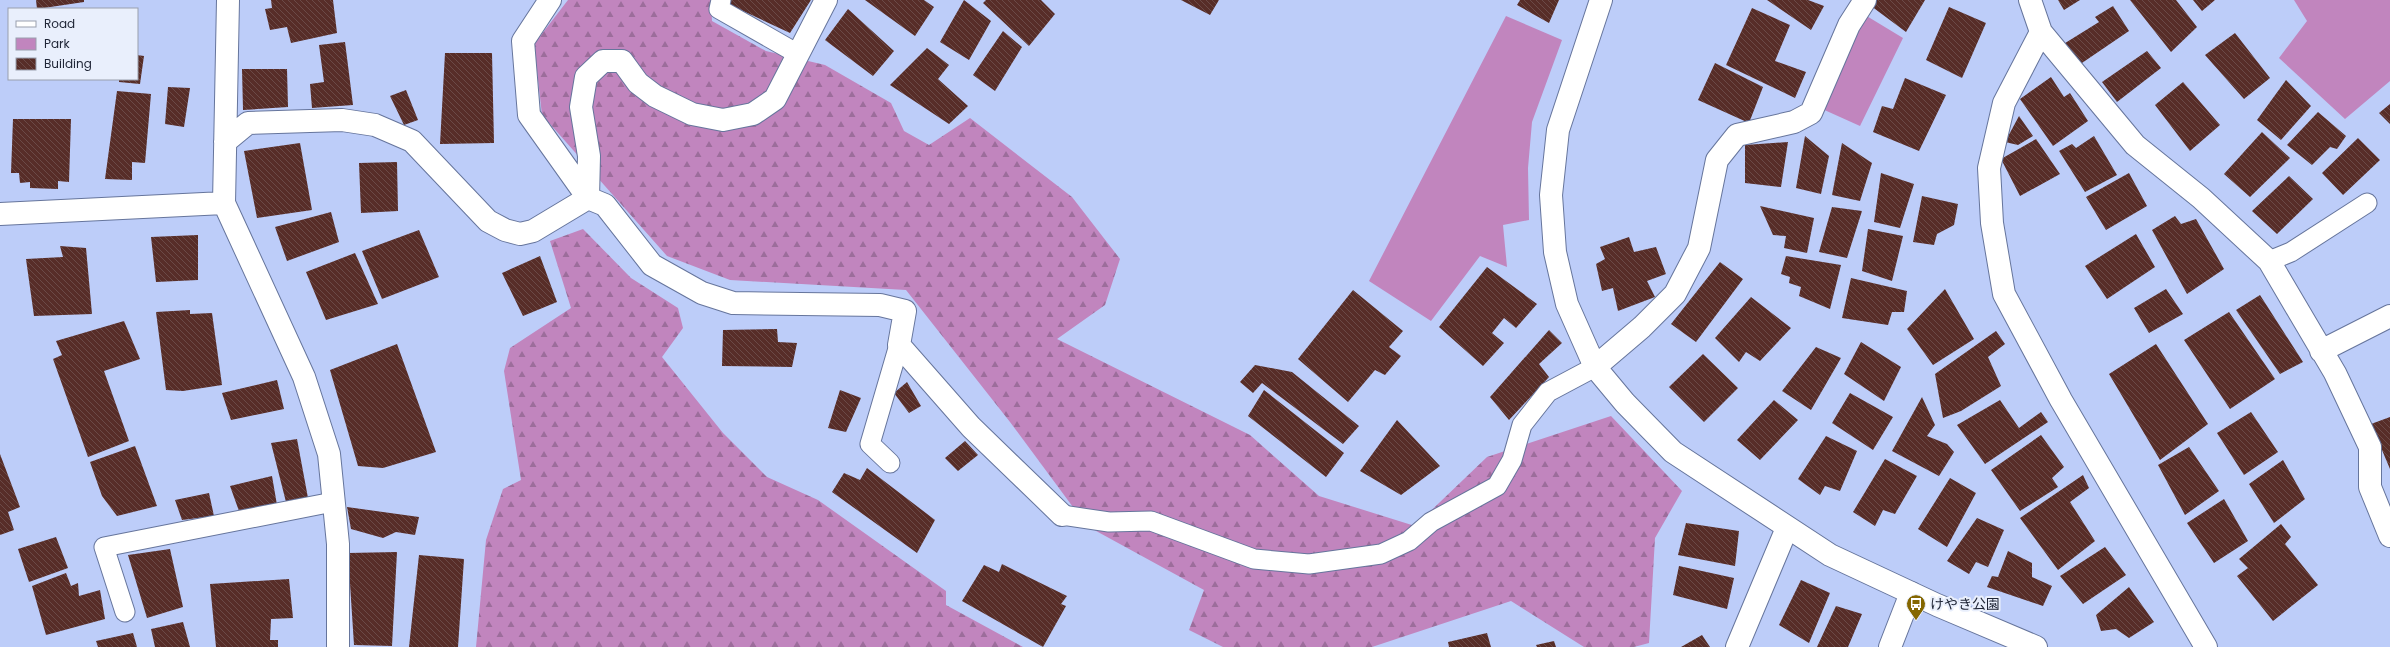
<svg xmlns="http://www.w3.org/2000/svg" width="2390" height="647" font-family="Poppins,'Noto Sans JP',sans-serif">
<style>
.green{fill:#c185be}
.forest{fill:url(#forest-firs)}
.building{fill:url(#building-back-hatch)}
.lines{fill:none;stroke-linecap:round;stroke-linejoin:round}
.service-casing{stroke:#66759c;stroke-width:21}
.minor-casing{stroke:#66759c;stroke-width:24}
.tertiary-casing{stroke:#66759c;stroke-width:24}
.service{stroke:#fff;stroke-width:19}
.minor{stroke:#fff;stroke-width:22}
.tertiary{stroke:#fff;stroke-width:22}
.labels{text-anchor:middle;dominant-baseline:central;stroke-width:4;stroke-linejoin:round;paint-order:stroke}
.poi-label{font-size:14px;fill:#202637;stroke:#e9effc;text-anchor:start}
</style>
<defs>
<pattern id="forest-firs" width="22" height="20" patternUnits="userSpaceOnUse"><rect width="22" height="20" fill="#c185be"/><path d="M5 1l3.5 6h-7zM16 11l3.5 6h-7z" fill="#9c6d9b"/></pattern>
<pattern id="building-back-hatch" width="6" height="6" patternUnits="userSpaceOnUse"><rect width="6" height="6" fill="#572d28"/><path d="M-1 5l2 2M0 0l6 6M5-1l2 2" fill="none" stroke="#6b4a47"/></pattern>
</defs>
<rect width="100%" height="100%" fill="#bdcdf9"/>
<path class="green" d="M2294 0H2390V81L2345 119 2279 58 2307 21Z
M1865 15 1903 38 1860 126 1820 108Z
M1506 16 1562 40 1532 122 1528 168 1529 220 1503 225 1507 267 1480 256 1431 321 1369 281Z"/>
<path class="forest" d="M568 0H711L712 21 766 51 825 65 891 103 904 131 929 145 970 118 1072 197 1120 259 1105 305 1057 339 1250 435 1319 496 1415 526 1487 457 1611 416 1682 491 1655 538 1649 643 1634 647H1584L1511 601 1372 647H1223L1189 630 1204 590 1087 526 1010 422 906 290 730 280 667 256 542 115 534 44Z
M583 229 631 278 678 308 683 328 662 357 723 433 767 477 818 500 946 591V605L1023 647H476L486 540 503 489 521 480 504 371 510 348 571 308 550 241Z"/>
<path class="building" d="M36 0H84V2L37 9Z
M271 0H333L337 33 291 43 287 27 270 30 265 9 272 8Z
M728 0H811L790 33 728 4Z
M865 0H924L934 7 915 36Z
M964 0 991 21 969 60 940 42Z
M986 0H1041L1055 14 1029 46 983 3Z
M1181 0H1219L1210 15Z
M1520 0H1559L1549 23 1517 5Z
M1767 0H1808L1824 6 1811 30Z
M1876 0H1925L1906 32 1871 6Z
M2058 0H2080L2064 10Z
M2130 0H2176L2197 27 2171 52Z
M2193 0H2215L2202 11Z
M2113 6 2129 31 2079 65 2062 45 2099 22 2095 17Z
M1949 7 1986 23 1962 78 1926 60Z
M1752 8 1790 25 1775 61 1806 72 1795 98 1726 65Z
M848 9 894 51 873 76 825 40Z
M1003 31 1022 47 995 91 973 75Z
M2235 33 2270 78 2244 99 2205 55Z
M345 42 353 105 312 108 310 84 324 82 319 45Z
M927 48 949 65 938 79 968 106 949 124 890 85Z
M2147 51 2161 68 2117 102 2102 82Z
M445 53H492L494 143 440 144Z
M137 55 144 56 140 84 119 82V79H137Z
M1715 63 1763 87 1749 123 1698 100Z
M242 69H287L288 107 243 110Z
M2051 77 2064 97 2070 93 2088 121 2053 146 2020 99Z
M1905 78 1946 95 1919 151 1873 132 1882 106 1893 109Z
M2286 80 2311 106 2281 140 2257 120Z
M2183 82 2220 125 2190 151 2155 105Z
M168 87 190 88 184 127 165 124Z
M406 90 418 120 404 125 390 96Z
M117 91 151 94 145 163 132 162V180L105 179Z
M2390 104V124L2379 113Z
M2318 112 2346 136 2337 149 2330 147 2312 165 2287 145Z
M2019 116 2033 136 2018 145 2005 142Z
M13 119H71L69 182 58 181V189L30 188V182L20 183 19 173H11Z
M2262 132 2290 158 2250 197 2224 174Z
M1805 136 1829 156 1821 194 1796 188Z
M2094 136 2117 175 2085 192 2059 151 2072 144 2076 148Z
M2358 138 2380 160 2343 195 2322 173Z
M2036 139 2060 174 2020 196 2001 159Z
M1788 142 1781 187 1745 183V145Z
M300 143 312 210 257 218 244 151Z
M1842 143 1872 163 1860 201 1832 195Z
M397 162 398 211 361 213 359 163Z
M1881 173 1914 184 1900 228 1874 222Z
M2129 173 2147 206 2106 230 2086 197Z
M2289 176 2313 199 2277 234 2252 211Z
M1922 196 1958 204 1954 225 1937 234 1934 245 1913 242Z
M1760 206 1814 218 1807 253 1784 248 1786 236 1773 235Z
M1832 207 1862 211 1847 258 1819 252Z
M331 212 339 242 287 261 275 227Z
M2175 216 2181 224 2196 219 2224 269 2187 294 2152 230Z
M1868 229 1903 236 1892 281 1862 271Z
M419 230 439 277 382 299 362 251Z
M2136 234 2155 267 2107 299 2085 266Z
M198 235V280L156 282 151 237Z
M1629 237 1634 252 1656 247 1666 274 1647 281 1655 297 1618 311 1613 288 1602 291 1596 264 1605 259 1600 247Z
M60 246 86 248 92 314 34 316 26 259 63 257Z
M355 253 378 304 326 320 306 272Z
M540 256 557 302 523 316 502 273Z
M1786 256 1841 265 1830 309 1799 296 1801 287 1789 283 1790 277 1781 274Z
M1720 262 1743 279 1696 342 1671 324Z
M1487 267 1537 304 1516 328 1504 318 1492 333 1504 343 1483 366 1439 327Z
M1851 278 1907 291 1904 312H1892L1888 325 1842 318Z
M1945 289 1974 339 1933 365 1907 329Z
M2166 289 2183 314 2149 333 2134 308Z
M1353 290 1403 331 1389 347 1401 356 1385 375 1375 370 1348 402 1298 359Z
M2260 295 2303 362 2280 374 2236 310Z
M1751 297 1791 328 1760 361 1746 352 1739 362 1715 338Z
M190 310V314L212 313 222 385 183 391 166 390 156 312Z
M2229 312 2275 379 2230 409 2184 340Z
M124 321 140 359 104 371 129 441 88 457 53 359 62 355 56 341Z
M777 329 778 342 797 343 792 367 722 366 723 330Z
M1549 330 1562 343 1539 364 1549 377 1509 420 1490 397Z
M1996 331 2005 344 1988 357 2001 386 1961 411 1943 418 1935 374Z
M1861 342 1901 367 1884 401 1844 374Z
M397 344 436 452 383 468 358 466 330 370Z
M2156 344 2208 424 2160 460 2109 374Z
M1816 347 1841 358 1811 410 1782 391Z
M1703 354 1738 388 1704 422 1669 387Z
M1255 365 1292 372 1359 426 1343 444 1262 383 1253 393 1240 382Z
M277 380 284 409 231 420 222 393Z
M907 382 921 406 909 413 894 393Z
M840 390 861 398 846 432 828 428Z
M1264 390 1344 453 1326 477 1248 416Z
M1850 393 1893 417 1873 450 1832 423Z
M1922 397 1935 425 1927 436 1947 444 1954 452 1939 476 1892 451Z
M1774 400 1798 420 1760 460 1737 440Z
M2000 400 2019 428 2041 412 2048 422 1985 464 1957 425Z
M2251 412 2278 452 2244 475 2217 433Z
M2390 417V469L2371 424Z
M1397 420 1440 466 1401 495 1360 471Z
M2041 435 2064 467 2052 478 2058 487 2020 511 1991 470Z
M1826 436 1857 451 1840 491 1825 486 1820 495 1798 479Z
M297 439 308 498 286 502 271 443Z
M965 441 978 455 958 471 945 458Z
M135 446 157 506 117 516 102 496 90 462Z
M2189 447 2219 491 2185 515 2158 465Z
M0 454 20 507 8 512 14 530 0 535Z
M1885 459 1917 476 1895 514 1883 510 1875 526 1853 512Z
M2283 460 2305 499 2274 523 2249 484Z
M867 468 935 520 917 553 832 492 844 473 860 480Z
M2083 475 2089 488 2070 502 2095 541 2058 570 2020 518Z
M272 476 277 505 239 511 230 486Z
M1950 478 1976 493 1947 547 1918 529Z
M209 493 214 516 182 520 175 500Z
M2224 499 2248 541 2214 563 2187 523Z
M347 507 419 517 415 535 396 532 383 538 351 529Z
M1977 518 2004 530 1988 567 1976 562 1969 574 1947 561Z
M1686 523 1739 531 1735 566 1678 555Z
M2281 524 2291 537 2285 544 2318 585 2273 621 2237 576 2248 568 2239 559Z
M56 537 68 568 29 582 18 549Z
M2105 547 2126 575 2083 604 2060 576Z
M170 549 183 607 147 618 128 555Z
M2008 551 2032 563V577L2052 586 2043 606 1987 587 1992 576 1998 577Z
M397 552 392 646 354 645 348 553Z
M419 555 464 559 458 647H409Z
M1002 564 1067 596 1061 604 1066 606 1043 647 962 601 984 565 999 572Z
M1679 566 1734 578 1727 609 1673 595Z
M66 573 71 586 78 583 79 596 100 590 105 619 46 635 32 586Z
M289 579 293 618 271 619 270 640H278V647H216L210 584Z
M1801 580 1830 593 1809 643 1779 625Z
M2129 587 2154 622 2129 638 2116 629 2101 631 2096 615Z
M1836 606 1862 614 1848 647H1817Z
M183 622 190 647H155L151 629Z
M133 633 137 647H98L96 641Z
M1487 633 1491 647H1449L1448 642Z
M1702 635 1710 647H1681Z
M1554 641 1556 647H1537L1536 645Z"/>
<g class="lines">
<defs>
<path id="service" d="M721 0 719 9 798 54
M2269 261 2291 252 2367 203
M890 463 870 444 899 345
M1062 515 1109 522 1151 521 1254 559 1309 564 1381 554 1409 541 1431 522 1497 486 1512 460 1522 425 1548 392 1595 367
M125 612 104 547 333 502"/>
<path id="minor" d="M228 0 224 203 304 377 329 454 338 544V647
M550 0 523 41 529 115 588 198 605 205 652 265 702 293 733 303 880 305 905 311 899 345 971 427 1062 515
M2030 0 2041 32 2004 103 1989 168 1992 223 2004 294 2061 400 2206 647
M2041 32 2135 145 2201 198 2269 261 2335 373 2370 447V487L2390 536
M225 142 248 123 342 120 375 125 412 141 488 221 505 230 520 234 533 231 588 198 589 156 581 107 586 77 603 61H622L638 83 655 96 692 114 723 120 753 114 775 99 826 0
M0 214 224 203
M2321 351 2390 316
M1595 367 1642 327 1675 294 1699 248 1717 160 1737 135 1794 122 1811 113 1849 25 1865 0
M1737 647 1787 528
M1890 647 1911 593"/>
<path id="tertiary" d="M1601 0 1558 130 1551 195 1555 252 1567 304 1595 367 1625 403 1673 452 1830 555 1937 605 2036 647"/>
</defs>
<use href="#service" class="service-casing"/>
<use href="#minor" class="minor-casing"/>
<use href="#tertiary" class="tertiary-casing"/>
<use href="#service" class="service"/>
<use href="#minor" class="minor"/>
<use href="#tertiary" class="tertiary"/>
</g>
<defs>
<symbol id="bus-pin" viewBox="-11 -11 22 30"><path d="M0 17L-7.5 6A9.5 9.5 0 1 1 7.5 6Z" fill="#856700" stroke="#e9effc"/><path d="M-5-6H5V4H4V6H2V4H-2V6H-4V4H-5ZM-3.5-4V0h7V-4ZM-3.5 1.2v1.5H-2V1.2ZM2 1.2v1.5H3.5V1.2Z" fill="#fff"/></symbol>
</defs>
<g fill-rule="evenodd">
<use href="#bus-pin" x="1905" y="593" width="22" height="30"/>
</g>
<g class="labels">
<g class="poi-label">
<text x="1930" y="604">けやき公園</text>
</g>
</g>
<rect x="8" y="8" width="130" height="72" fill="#e9effc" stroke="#999fad"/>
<rect x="16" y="21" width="20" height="6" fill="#ffffff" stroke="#999fad"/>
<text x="44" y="28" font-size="12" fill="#202637">Road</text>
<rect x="16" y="38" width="20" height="12" fill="#c185be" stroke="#999fad"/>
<text x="44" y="48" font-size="12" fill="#202637">Park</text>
<rect x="16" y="58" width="20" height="12" fill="url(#building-back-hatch)" stroke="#999fad"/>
<text x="44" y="68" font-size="12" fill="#202637">Building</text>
</svg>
